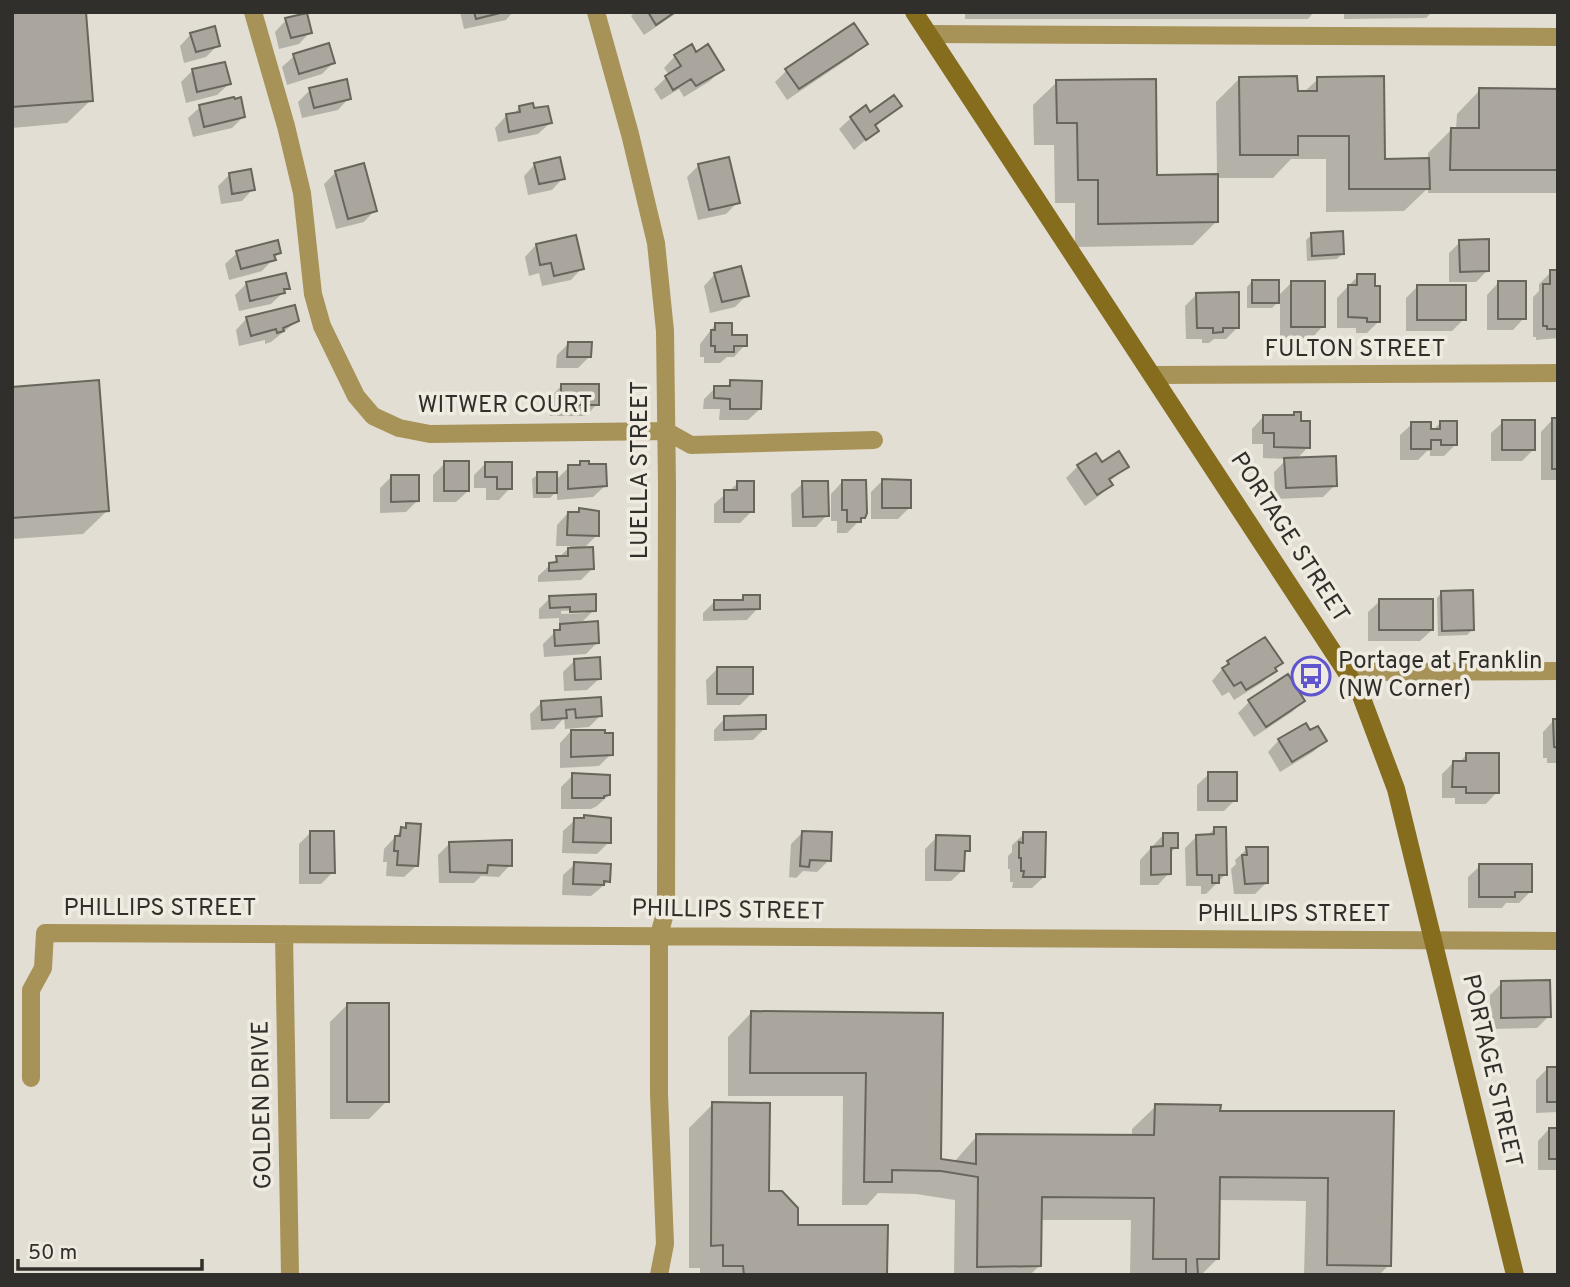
<svg xmlns="http://www.w3.org/2000/svg" width="1570" height="1287" font-family="Overpass,sans-serif">
<style>
.shadow{fill:#0003;fill-rule:evenodd}
.building{fill:#aaa69d;stroke:#68655c;stroke-width:2}
.lines{fill:none;stroke-linecap:round;stroke-linejoin:round}
.street{stroke:#a79257;stroke-width:18}
.secondary{stroke:#866d1e;stroke-width:18}
.labels{text-anchor:middle;dominant-baseline:central;stroke-width:7;stroke-linejoin:round;paint-order:stroke}
.street-label{font-size:24px;fill:#312f2b;stroke:#efebe1}
.poi-label{font-size:24px;fill:#312f2b;stroke:#efebe1;text-anchor:start}
</style>
<rect width="100%" height="100%" fill="#e2ded4"/>
<path class="shadow" d="M12 12 91 100 67 123 12 128Z
M460 12H513L506 20 464 29Z
M635 12H678L644 35 631 16Z
M965 12H1314L1308 19H965Z
M1344 12H1432L1426 18 1344 19Z
M286 20 310 32 299 44 279 49 275 32Z
M191 34 218 45 206 57 184 63 180 46Z
M865 43 854 55 787 100 775 82 787 70Z
M696 54 722 69 710 81 684 97 679 89 661 100 654 89 669 75 664 68 675 56Z
M294 56 333 63 322 74 287 85 282 67Z
M192 71 229 84 217 95 186 103 181 82Z
M1240 78 1296 93H1303L1318 79 1383 161 1428 160V153L1451 130H1456L1457 114 1480 90 1558 91V192L1556 193H1428V188L1404 211 1326 212V159H1291L1273 178H1216V222L1193 245 1075 247V203H1055L1054 145H1034L1033 105 1057 82 1155 176H1217L1216 102Z
M310 90 349 98 338 110 302 118 298 102Z
M900 106 874 128 876 131 854 150 839 129 851 118Z
M200 107 243 117 232 128 193 137 188 118Z
M519 108 533 110 550 123 538 134 498 142 495 128 506 116 513 115Z
M535 164 563 178 552 190 528 195 524 176Z
M699 165 738 202 726 214 698 220 687 177Z
M336 172 375 210 364 222 336 229 324 184Z
M230 174 253 189 242 201 221 204 218 186Z
M1312 235 1342 254 1337 259 1307 261 1306 240Z
M1460 242 1488 270 1476 282H1449V253Z
M536 245 582 268 571 280 542 286 539 273 529 276 525 257Z
M237 253H279L262 271 229 280 225 264Z
M1551 272H1558V338L1536 340V337H1533V297L1539 291V284Z
M715 274 747 295 735 307 710 313 704 286Z
M1358 276 1378 322 1367 333H1356V328H1337V298Z
M1252 281 1277 297 1291 283 1323 326 1312 338H1280V300L1272 308H1247V287Z
M247 283 288 288 271 304 239 311 235 295Z
M1498 283 1524 318 1513 330H1487V295Z
M1418 286 1464 319 1452 331H1406V298Z
M1197 294 1238 327 1226 339H1214L1209 343H1202V339H1186L1185 306Z
M247 318 297 321 271 342 265 344V340L239 346 236 330Z
M715 325 745 345 734 357H727L720 363H704V357H700V344Z
M568 344 590 356 578 368H556L557 355Z
M731 382 760 409 748 420H719L720 409H703L704 399 715 388H725Z
M561 386 597 404 586 416H550V398Z
M12 389 107 511 83 534 12 539Z
M1295 414 1308 447 1296 460 1335 485 1323 497 1275 499 1274 472 1287 459 1263 458V444H1252V429L1263 417H1292Z
M1552 420 1558 423V480H1541V432Z
M1503 422 1534 449 1522 461H1491V433Z
M1440 423 1456 444 1444 456H1430V451H1427L1418 460H1400V435L1412 424 1433 430Z
M445 463 468 491 456 502H433V475Z
M486 463 510 488 499 500H486V488H474V475Z
M581 463 605 486 593 497 557 500V491L550 498H533L532 479 538 474 556 480 569 467H577Z
M1102 464 1127 467 1109 482 1111 485 1099 496 1085 506 1066 478 1078 466Z
M391 477 417 501 406 512 380 513V488Z
M883 480 909 508 898 519H871V492Z
M842 482 863 517 847 533H837V521H831V494Z
M738 483 752 511 740 523H714V504Z
M803 483 827 515 816 527H792L791 494Z
M580 510 597 535 583 549 593 568 581 580 538 582V576L571 546H556L557 525 568 513 576 514Z
M1442 592 1472 630 1467 635 1438 636 1437 598Z
M744 597 758 608 747 620 703 621V613L714 602 739 601Z
M550 598 594 610 580 624 598 642 586 654 544 657 543 644 564 623H559V618L539 619V609ZM585 610V613L561 614V611Z
M1380 601 1432 630 1420 641H1368V612Z
M574 661 599 679 587 690 564 691 563 672Z
M1228 662 1280 663 1263 682 1234 700 1229 692 1222 696 1212 681Z
M718 668 752 693 740 705H707L706 680Z
M599 699 600 716 589 727 565 729 564 718 554 729 531 730 530 714 541 703Z
M1250 701H1303L1292 712 1254 737 1238 713Z
M725 718 765 728 753 740 714 741V730Z
M1554 720H1558V763H1547V758H1543V732Z
M571 731 611 754 599 766 560 768V743Z
M1279 740 1325 741 1313 752 1280 772 1268 752Z
M1467 754 1497 792 1486 804H1455V798H1442V774L1454 762 1459 763Z
M1209 774 1235 800 1224 811H1197V785Z
M573 775 609 795 597 806 591 809H561V787Z
M584 817 609 842 597 854 562 853 563 831 575 820H581Z
M407 824 416 866 404 877 386 876 387 862H383L384 849Z
M1215 828 1225 875 1206 894H1201V886H1186L1185 848 1197 836H1207Z
M311 832 333 872 321 884H299V844Z
M803 832 829 860 817 872 803 871 796 878 789 877 791 844Z
M1024 834 1044 877 1032 888H1012L1013 882H1010V869H1008V856L1012 852V845Z
M1163 835 1176 847 1169 855V873L1158 885H1140V860Z
M937 837 968 850 963 856V870L951 881H925V849Z
M450 843 510 865 499 877 481 876 474 883H439L438 855Z
M1247 849 1267 882 1255 894H1234L1231 869 1236 864 1235 860Z
M575 864 609 881 591 896 562 895 563 875Z
M1480 866 1530 892 1519 903H1506L1502 908H1468V877Z
M1502 983 1549 1016 1537 1028 1490 1029V995Z
M347 1005 387 1101 369 1119H330V1022Z
M751 1013 941 1015 940 1160 954 1162 977 1136H1132V1129L1156 1106 1218 1112 1392 1113 1389 1265 1379 1275H1304L1306 1201 1218 1200V1258L1201 1275H1130L1131 1220H1040L1039 1266 1030 1275H954L955 1200 916 1194 878 1193 867 1205H842L843 1096H728V1037Z
M1548 1068H1558V1112L1536 1113V1080Z
M713 1104 768 1193 796 1227 885 1275H700V1268H689V1128Z
M1549 1129H1558V1170H1538V1141Z"/>
<path class="building" d="M12 12H86L93 101 12 107Z
M474 12H504L476 19Z
M648 12H675L656 25Z
M307 13 312 33 291 38 285 18Z
M854 23 868 44 799 89 785 69Z
M215 26 220 46 196 52 190 33Z
M329 43 335 63 299 74 293 54Z
M692 44 696 52 708 44 724 70 696 86 691 79 673 90 665 76 681 66 674 55Z
M225 62 231 84 197 92 192 69Z
M1297 76 1298 91H1317V77L1384 76 1385 159 1429 158 1430 189H1349V136H1298V155H1240L1239 77Z
M347 79 351 99 314 108 309 88Z
M1156 79 1157 175 1218 174V222L1098 224V180H1078L1077 123H1057L1056 80Z
M1479 88 1558 89V170H1450L1451 128H1479Z
M894 95 902 106 875 125 879 131 866 140 850 117 866 105 870 112Z
M234 97 235 99 241 97 245 117 204 127 199 105Z
M533 103 534 108 548 106 552 123 509 132 506 114 520 112 519 106Z
M560 157 565 179 539 184 534 163Z
M729 157 740 203 709 210 698 164Z
M364 163 377 211 348 219 335 171Z
M251 169 255 190 232 194 229 173Z
M1343 231 1344 254 1312 256 1311 233Z
M576 235 584 269 554 276 551 263 540 265 536 244Z
M1489 239V271L1460 272 1459 240Z
M278 240 281 253 274 255 276 260 241 269 236 251Z
M741 266 749 296 722 302 714 273Z
M1550 270H1558V329H1547V326H1543V284H1550Z
M286 273 290 289H284L285 293 250 301 246 282Z
M1357 274H1375V286H1380V322H1367V318L1348 317V285H1357Z
M1252 280H1279V303H1252Z
M1291 281H1325V327H1291Z
M1498 281H1526V319H1498Z
M1417 285H1466V320H1417Z
M1239 292V328H1223V332L1213 333V328H1197L1196 293Z
M295 305 299 321 283 328 284 331 277 333 276 329 251 336 246 317Z
M715 323H732V335H747V346H734V352H715V346H711V330H715Z
M568 342H592L591 357H567Z
M99 380 109 511 12 518V387Z
M730 380 762 381 761 409H730V399L714 398V386H730Z
M561 384H599V405H561Z
M1294 412H1301V421H1310V448L1274 447V433H1263V415H1294Z
M1552 418H1558V469H1552Z
M1502 420H1535V450H1502Z
M1440 421H1457V445H1441V440H1431V449H1411V422H1431V429H1440Z
M1119 451 1129 467 1109 479 1113 485 1097 495 1077 465 1096 453 1102 462Z
M1336 456 1337 486 1286 488 1284 458Z
M444 461H469V491H444Z
M580 461H589V464H606L607 486 568 489V465H580Z
M485 462H512V489H497V477H485Z
M537 472H557V493H537Z
M391 475H419V501L391 502Z
M882 479 911 480V508H882Z
M842 480H866L867 513 865 518H861V522H847V510H842Z
M737 481H754V512H724V490H737Z
M802 481H828L829 516 803 517Z
M579 508 599 511V536L567 535 568 512H579Z
M593 547 594 569 549 571V563L557 562 556 556H568V548Z
M1473 590 1474 630 1442 631 1441 591Z
M596 594V611L570 612V607L550 608 549 596Z
M743 595H760V609L714 610V600H743Z
M1379 599H1433V630H1379Z
M598 621 599 643 555 646 554 630H560V624Z
M1265 637 1283 663 1275 668 1277 671 1246 690 1241 682 1234 686 1222 668 1229 664 1227 661Z
M600 657 601 679 575 680 574 659Z
M717 667H753V694H717Z
M1288 674 1305 701 1266 727 1248 700Z
M601 697 602 716 576 718 575 709 566 710 567 718 542 720 541 701Z
M766 715V729L724 730V716Z
M1553 719H1558V748L1554 747Z
M1306 723 1310 730 1318 726 1327 741 1292 762 1278 739Z
M571 730H605V733H613V755L571 757Z
M1466 753H1499V793H1466V787H1452L1453 761H1466Z
M1208 772H1237V801H1208Z
M572 773 610 775V795L604 796V798H572Z
M584 815 611 818V843L573 842 574 818H584Z
M406 823 421 824 418 866 397 865 398 851H394L395 836H400L401 827 406 828Z
M1214 827H1226L1227 875H1219V883H1212V875H1197L1196 835 1214 834Z
M310 831H334L335 873H310Z
M802 831 832 832 831 861 810 860 809 867 800 866Z
M1023 832H1046L1045 877H1023L1024 871H1021V858H1019V842L1023 843Z
M1163 833H1178V848H1171V874L1151 875V847L1163 846Z
M936 835 970 836V851H965L964 871 935 870Z
M512 840V866L488 865 487 873 450 872 449 842Z
M1246 847H1268V883L1245 884 1242 855H1247Z
M574 862 611 864 610 882 604 881V885L573 884Z
M1479 864H1532V892H1515V897H1479Z
M1550 980 1551 1017 1501 1018V981Z
M347 1003H389V1102H347Z
M751 1011 943 1013 941 1159 976 1164V1134L1154 1135 1155 1104 1221 1105 1220 1111H1394L1391 1266 1327 1265 1328 1178 1220 1177 1219 1259H1197L1198 1275H1186V1259H1153L1154 1198 1042 1197 1041 1266 977 1267 978 1177 941 1171 892 1170V1182H864L866 1073H750Z
M1547 1067H1558V1102H1547Z
M712 1102 770 1103 769 1191H782L798 1208V1225H888L887 1275H744L743 1266H723V1245L711 1246Z
M1549 1128H1558V1159H1549Z"/>
<g class="lines">
<path class="street" d="M253 12 286 126 302 193 313 294 322 326 356 396 373 416 399 428 430 434 666 431 691 445 874 440
M596 12 630 134 656 243 665 331 667 486 666 910 659 935V1094L665 1244 659 1275
M928 34 1558 37
M1153 375 1558 373
M1347 672 1558 671
M284 934 290 1275
M31 1078V990L43 968 45 933 1558 941"/>
<path class="secondary" d="M914 12 1360 693 1396 789 1515 1275"/>
</g>
<defs>
<symbol id="bus-ring" viewBox="-11 -11 22 22"><circle r="9.5" fill="#efebe1" stroke="#5f56cf" stroke-width="1.5"/><path d="M-5-6H5V4H4V6H2V4H-2V6H-4V4H-5ZM-3.5-4V0h7V-4ZM-3.5 1.2v1.5H-2V1.2ZM2 1.2v1.5H3.5V1.2Z" fill="#5f56cf"/></symbol>
</defs>
<g fill-rule="evenodd">
<use href="#bus-ring" x="1289" y="654" width="44" height="44"/>
</g>
<g class="labels">
<g class="street-label">
<text x="1355" y="350">FULTON STREET</text>
<text x="505" y="406">WITWER COURT</text>
<text transform="translate(641 470) rotate(-90)">LUELLA STREET</text>
<text transform="translate(1289 538) rotate(57)">PORTAGE STREET</text>
<text x="160" y="909">PHILLIPS STREET</text>
<text transform="translate(728 911) rotate(1)">PHILLIPS STREET</text>
<text x="1294" y="915">PHILLIPS STREET</text>
<text transform="translate(1491 1071) rotate(77)">PORTAGE STREET</text>
<text transform="translate(263 1105) rotate(-91)">GOLDEN DRIVE</text>
</g>
<g class="poi-label">
<text x="1338" y="662">Portage at Franklin<tspan x="1338" dy="28">(NW Corner)</tspan></text>
</g>
</g>
<rect width="1570" height="1287" fill="none" stroke="#312f2b" stroke-width="28"/>
<path d="M18 1259v10h184v-10" fill="none" stroke="#312f2b" stroke-width="3.5"/>
<text x="28" y="1259" font-size="21" fill="#312f2b" stroke="#efebe1" stroke-width="5" paint-order="stroke">50 m</text>
</svg>
